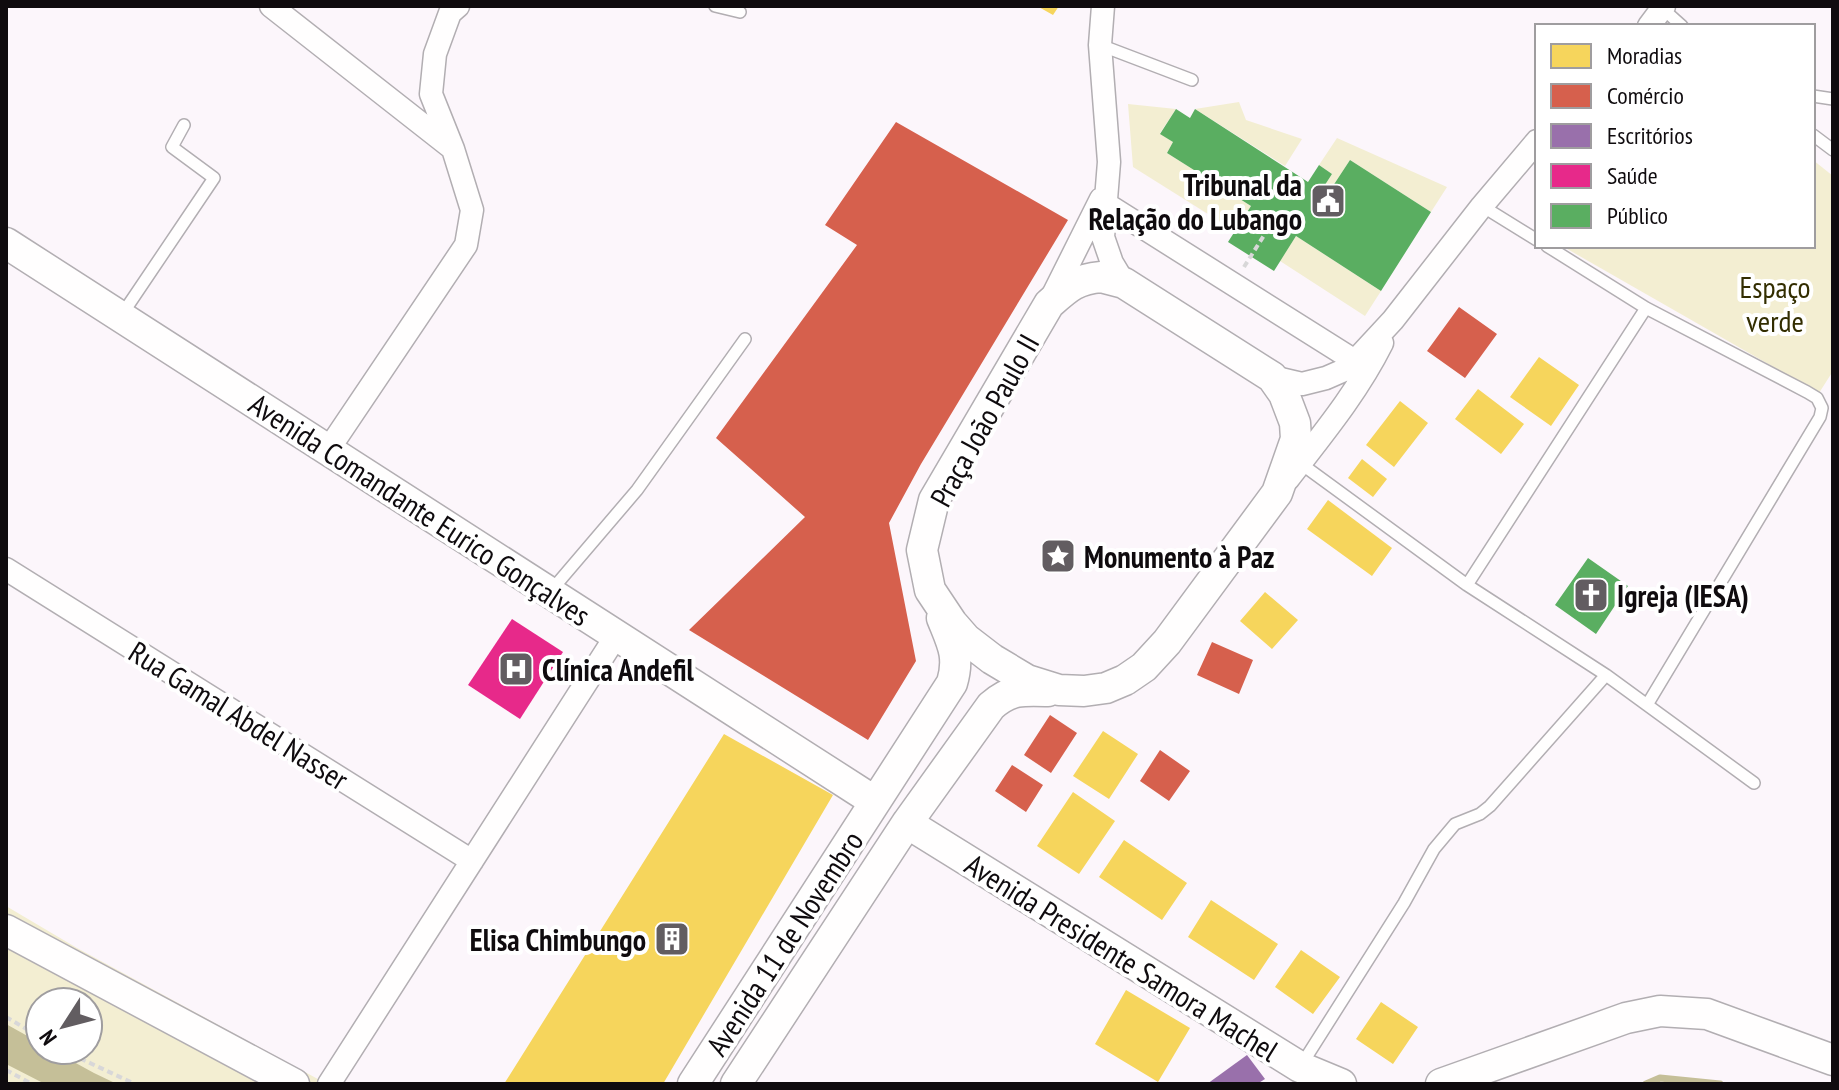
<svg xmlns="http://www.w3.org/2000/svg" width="1839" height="1090" font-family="'PT Sans Narrow',sans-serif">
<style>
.green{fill:#f3eed2;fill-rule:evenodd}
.water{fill:#c5bf98}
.homes{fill:#f6d55c}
.shops{fill:#d6604d}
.offices{fill:#9970ab}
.health{fill:#e7298a}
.public{fill:#5aae61}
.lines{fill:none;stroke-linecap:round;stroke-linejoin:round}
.stream{stroke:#c5bf98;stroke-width:7}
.lane-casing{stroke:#b2aeb2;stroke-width:14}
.street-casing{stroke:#b2aeb2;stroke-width:25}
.secondary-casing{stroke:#b2aeb2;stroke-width:33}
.path{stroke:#d8d7d8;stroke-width:4;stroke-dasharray:6 4;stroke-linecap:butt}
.lane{stroke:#fffefe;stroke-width:11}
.street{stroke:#fffefe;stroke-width:22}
.secondary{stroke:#fffefe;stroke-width:30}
.labels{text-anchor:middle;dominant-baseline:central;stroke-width:8;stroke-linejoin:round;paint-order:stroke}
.poi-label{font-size:30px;font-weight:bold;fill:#0f0b0e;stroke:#fff;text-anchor:start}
.park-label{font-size:30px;fill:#322d00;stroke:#fff}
.street-label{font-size:30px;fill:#0f0b0e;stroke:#fff}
</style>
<rect width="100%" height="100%" fill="#fcf6fb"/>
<path class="green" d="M1239 102 1246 120 1302 139 1285 166 1195 109Z
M1128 104 1176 109 1160 133 1173 142 1167 153 1251 206 1235 231 1133 167Z
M1337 138 1447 187 1431 212 1350 160 1327 195 1321 191 1332 174 1319 165Z
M1813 160 1833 176V371L1819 393 1562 246H1813Z
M1296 236 1381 291 1365 316 1280 261Z
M6 906 77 948 327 1084H6ZM40 1002H88V1050H40Z"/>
<path class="water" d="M6 1024 40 1043V1050H52L94 1073 117 1084H45L6 1064Z"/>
<path class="homes" d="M1037 6H1059L1053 15Z
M1539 357 1579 385 1551 426 1510 397Z
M1478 389 1524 424 1501 454 1455 419Z
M1400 401 1428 423 1394 467 1366 445Z
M1362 459 1387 479 1373 497 1348 478Z
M1328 500 1392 548 1372 576 1307 529Z
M1265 592 1298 620 1272 649 1240 621Z
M1103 731 1138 754 1109 799 1073 776Z
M724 734 833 795 663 1084H504Z
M1073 792 1115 821 1079 874 1037 846Z
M1124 840 1187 883 1162 920 1099 877Z
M1211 900 1278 944 1254 980 1188 937Z
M1301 950 1340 977 1313 1014 1275 987Z
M1126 990 1190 1028 1158 1082 1095 1044Z
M1381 1002 1418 1027 1393 1064 1356 1039Z"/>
<path class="shops" d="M896 122 1068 220 921 464 889 523 916 661 868 740 689 630 805 517 716 438 857 245 825 225Z
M1459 307 1497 334 1465 378 1427 351Z
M1212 642 1253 660 1239 694 1197 675Z
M1050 715 1077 733 1051 773 1024 755Z
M1160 750 1190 771 1169 801 1140 781Z
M1012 765 1043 785 1026 812 995 791Z"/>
<path class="offices" d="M1247 1055 1265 1079 1257 1084H1207Z"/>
<path class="health" d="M512 619 563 652 520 719 468 685Z"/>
<path class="public" d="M1176 109 1190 118 1195 109 1308 182 1319 165 1332 174 1321 191 1327 195 1350 160 1431 212 1381 291 1296 236 1274 271 1228 242 1251 206 1167 153 1173 142 1160 134Z
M1588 558 1628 586 1596 634 1555 605Z"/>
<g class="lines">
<path class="stream" d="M1646 1084 1660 1078 1720 1084"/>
<defs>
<path id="lane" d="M715 6 740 12
M1663 9 1682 26
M1100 45 1192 80
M1813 96 1833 99
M1813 135 1833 150
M1482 206 1537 240
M1547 246 1646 308 1807 392 1817 398 1822 408 1820 417 1647 705
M121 316 214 178 172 147 184 125
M1300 463 1467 585 1606 675 1754 783
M1467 585 1646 308
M550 592 637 490 745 339
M1302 1064 1404 903 1434 849 1455 824 1480 814 1490 806 1606 675"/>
<path id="street" d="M271 6 452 148
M1103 6 1100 45 1109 162 1103 237 1112 263 1124 283
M1649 26 1664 6
M1106 204 1355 361
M1052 297 1101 199
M1272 377 1302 384 1326 378 1342 371 1355 361 1393 320 1482 206 1537 141
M328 450 466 245 472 210 453 149 431 94 435 54 450 13 458 6
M1288 479C1322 435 1357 393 1382 343
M6 569 472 861
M329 1084 616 636"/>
<path id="secondary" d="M6 243 874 801
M1101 277 1124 283 1272 377 1284 394 1295 423 1296 439 1277 493 1167 642 1144 667 1125 680 1106 688 1084 691 1059 690 1027 680 992 659 966 639 952 623 930 590 922 550 934 500 1049 304C1067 288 1076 279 1101 277Z
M907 823 1300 1067 1341 1084
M6 930 294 1084
M693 1084 952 683C960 656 952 643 942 618
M736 1084 907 823 991 706C1010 689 1023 690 1048 691
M1441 1084 1626 1018 1660 1011 1707 1014 1833 1060"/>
</defs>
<use href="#lane" class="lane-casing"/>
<use href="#street" class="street-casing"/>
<use href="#secondary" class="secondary-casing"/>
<path class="path" d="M1244 267 1275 218
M6 1017 40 1037
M62 1050 135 1084
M6 1070 32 1084"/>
<use href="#lane" class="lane"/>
<use href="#street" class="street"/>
<use href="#secondary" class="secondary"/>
</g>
<defs>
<symbol id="civic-square" viewBox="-11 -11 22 22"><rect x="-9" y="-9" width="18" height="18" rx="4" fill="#625d61" stroke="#fff"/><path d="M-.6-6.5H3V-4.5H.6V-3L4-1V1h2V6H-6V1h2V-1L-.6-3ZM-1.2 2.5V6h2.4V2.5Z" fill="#fff"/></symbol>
<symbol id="sight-square" viewBox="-11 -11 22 22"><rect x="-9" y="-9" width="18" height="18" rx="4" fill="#625d61" stroke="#fff"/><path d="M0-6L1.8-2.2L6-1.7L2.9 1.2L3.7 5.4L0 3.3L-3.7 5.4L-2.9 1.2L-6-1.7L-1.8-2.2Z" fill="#fff"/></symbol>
<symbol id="church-square" viewBox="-11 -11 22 22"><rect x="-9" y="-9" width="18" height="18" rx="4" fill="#625d61" stroke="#fff"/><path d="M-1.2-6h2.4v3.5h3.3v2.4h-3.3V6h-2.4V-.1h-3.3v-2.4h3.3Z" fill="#fff"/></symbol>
<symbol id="hospital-square" viewBox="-11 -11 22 22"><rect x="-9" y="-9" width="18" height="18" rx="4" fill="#625d61" stroke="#fff"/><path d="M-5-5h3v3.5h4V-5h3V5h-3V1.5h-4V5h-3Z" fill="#fff"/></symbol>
<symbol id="building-square" viewBox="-11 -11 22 22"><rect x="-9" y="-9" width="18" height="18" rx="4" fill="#625d61" stroke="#fff"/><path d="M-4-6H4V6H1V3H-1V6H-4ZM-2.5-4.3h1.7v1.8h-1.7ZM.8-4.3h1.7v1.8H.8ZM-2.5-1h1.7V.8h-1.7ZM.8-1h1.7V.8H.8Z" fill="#fff"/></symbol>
</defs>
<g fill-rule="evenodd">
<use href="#civic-square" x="1308" y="181" width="40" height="40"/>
<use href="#sight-square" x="1038" y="536" width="40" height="40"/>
<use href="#church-square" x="1571" y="575" width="40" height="40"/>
<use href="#hospital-square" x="496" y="649" width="40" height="40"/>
<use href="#building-square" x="652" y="919" width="40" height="40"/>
</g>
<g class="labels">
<g class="poi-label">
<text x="1302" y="184" text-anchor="end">Tribunal da<tspan x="1302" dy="34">Relação do Lubango</tspan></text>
<text x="1084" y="556">Monumento à Paz</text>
<text x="1617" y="595">Igreja (IESA)</text>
<text x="542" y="669">Clínica Andefil</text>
<text x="646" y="939" text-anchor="end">Elisa Chimbungo</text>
</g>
<g class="park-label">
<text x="1775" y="286">Espaço<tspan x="1775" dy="34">verde</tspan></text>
</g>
<g class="street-label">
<text transform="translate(984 420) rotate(-61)">Praça João Paulo II</text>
<text transform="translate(420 509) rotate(33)">Avenida Comandante Eurico Gonçalves</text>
<text transform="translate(239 715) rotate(32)">Rua Gamal Abdel Nasser</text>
<text transform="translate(784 943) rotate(-57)">Avenida 11 de Novembro</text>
<text transform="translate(1122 957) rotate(32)">Avenida Presidente Samora Machel</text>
</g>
</g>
<rect width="1839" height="1090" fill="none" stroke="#0f0b0e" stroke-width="16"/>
<rect x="1535" y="24" width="280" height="224" fill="#ffffff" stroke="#9f9d9f" stroke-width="2"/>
<rect x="1551" y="44" width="40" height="24" fill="#f6d55c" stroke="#9f9d9f" stroke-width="2"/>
<text x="1607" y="64" font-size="24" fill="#0f0b0e">Moradias</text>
<rect x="1551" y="84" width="40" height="24" fill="#d6604d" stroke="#9f9d9f" stroke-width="2"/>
<text x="1607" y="104" font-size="24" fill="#0f0b0e">Comércio</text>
<rect x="1551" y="124" width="40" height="24" fill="#9970ab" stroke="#9f9d9f" stroke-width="2"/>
<text x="1607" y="144" font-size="24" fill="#0f0b0e">Escritórios</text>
<rect x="1551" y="164" width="40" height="24" fill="#e7298a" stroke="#9f9d9f" stroke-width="2"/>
<text x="1607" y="184" font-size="24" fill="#0f0b0e">Saúde</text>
<rect x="1551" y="204" width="40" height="24" fill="#5aae61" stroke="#9f9d9f" stroke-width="2"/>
<text x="1607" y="224" font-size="24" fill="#0f0b0e">Público</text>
<g transform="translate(64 1026) rotate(234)"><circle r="38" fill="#ffffff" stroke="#9f9d9f" stroke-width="2"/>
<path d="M0-6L14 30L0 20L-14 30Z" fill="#625d61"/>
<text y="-12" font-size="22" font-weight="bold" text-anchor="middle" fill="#0f0b0e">N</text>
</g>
</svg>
